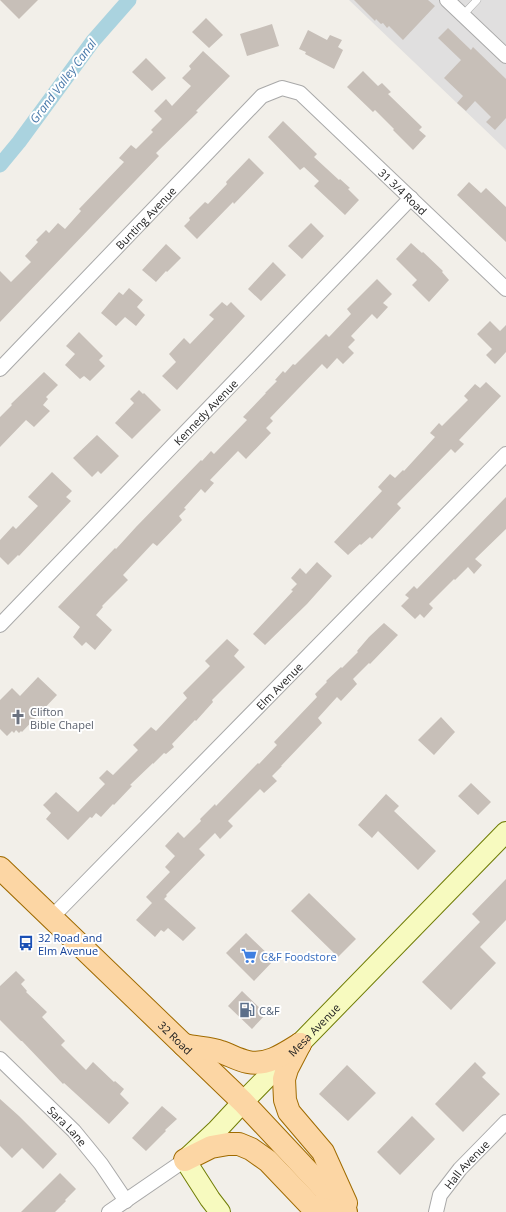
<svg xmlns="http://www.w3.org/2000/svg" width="506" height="1212" font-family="'Open Sans',sans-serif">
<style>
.residential{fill:#e0dfdf}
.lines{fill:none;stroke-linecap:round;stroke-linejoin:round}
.canal{stroke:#aad3df;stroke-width:15}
.building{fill:#c7bfb8}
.lane-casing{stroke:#a9a9a9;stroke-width:8}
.street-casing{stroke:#a9a9a9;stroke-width:16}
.secondary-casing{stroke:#707d05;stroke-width:22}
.primary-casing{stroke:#a06b00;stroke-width:24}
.lane{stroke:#fff;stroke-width:7}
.street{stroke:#fff;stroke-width:14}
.secondary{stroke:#f7fabf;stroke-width:20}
.primary{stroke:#fcd6a4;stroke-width:22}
.labels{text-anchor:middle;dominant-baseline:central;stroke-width:4;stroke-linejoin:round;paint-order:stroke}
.street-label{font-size:11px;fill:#222;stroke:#fff}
.worship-label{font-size:11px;fill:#5b616d;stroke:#fff;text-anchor:start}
.transit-label{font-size:11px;fill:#164399;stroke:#fff;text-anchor:start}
.shop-label{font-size:11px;fill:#366cbe;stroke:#fff;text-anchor:start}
.service-label{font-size:11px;fill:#4e5e75;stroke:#fff;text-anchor:start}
.water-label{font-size:12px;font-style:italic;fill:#4a7aab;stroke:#fff}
</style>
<rect width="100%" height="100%" fill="#f2efe9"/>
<path class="residential" d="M349 0H506V150L502 146Z"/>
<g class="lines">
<path class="canal" d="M0 165 19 142 93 41 129 0"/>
</g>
<path class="building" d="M0 0H38L19 19Z
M354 0H428L435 6 403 40 389 26 387 28 383 23 381 24 376 19 375 21Z
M206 18 223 35 209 48 192 32Z
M272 24 279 46 247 56 240 34Z
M448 28 471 50 473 47 506 79V118L495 130 486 122 491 117 475 101 466 111 457 103 463 96 444 78 461 60 438 38Z
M308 30 327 40 330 35 342 40 338 47 343 50 334 69 305 54 306 52 299 49Z
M203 51 230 76 196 111 198 112 156 153 159 156 0 322V271L11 282 31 262 25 256 38 242 36 240 46 230 49 233 58 223 65 229 81 211 79 209 124 162 119 158 131 145 136 149 153 132 151 130 162 119 154 111 166 99 172 106 191 86 182 78 191 69 189 66Z
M146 58 166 78 152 91 132 72Z
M363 71 378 86 382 83 391 92 388 94 422 127 419 130 426 136 413 150 393 130 394 129 375 110 373 112 347 87Z
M283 121 317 154 314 157 339 180 340 179 350 188 348 189 359 200 345 215 314 186 319 181 304 167 300 170 268 137Z
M249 158 264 173 234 204 233 202 197 239 184 226 190 220 189 218 205 202 208 204 227 184 226 182Z
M469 182 481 193 486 188 506 207V242L457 195Z
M311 223 324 236 302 259 288 246Z
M411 243 422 253 423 252 443 271 442 272 449 280 429 302 412 285 417 280 396 259Z
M166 244 181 258 167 272 166 271 156 282 142 270Z
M273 262 286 275 261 301 248 289Z
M377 279 392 294 383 303 388 307 377 319 372 314 351 336 355 340 348 347 354 353 343 364 337 358 327 369 322 364 270 418 273 421 266 428 271 433 246 459 238 451 210 480 214 483 205 493 201 489 184 508 186 509 179 516 182 520 157 546 153 543 123 575 128 580 102 606 103 607 96 615 112 630 95 650 86 642 82 646 73 637 80 627 58 607 115 548 116 549 136 527 201 460 202 461 211 451 214 454 247 420 243 417 266 393H265L277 381 275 380 283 371 285 373 293 364 295 365 326 334 329 337 351 314 347 309Z
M129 288 143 300 137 307 145 315 136 326 125 317 116 326 101 313 119 292 123 295Z
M222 302 227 306 231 302 245 316 177 390 162 376 176 362 169 354 184 338 190 344 214 319 209 315Z
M490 321 500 331 506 325V352L495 364 486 355 492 349 477 334Z
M79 332 103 356 99 360 105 366 90 381 84 376 80 379 65 365 75 354 66 346Z
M44 372 58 385 46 397 48 399 43 405 50 411 34 427 26 420 0 447V417L12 405 11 404Z
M486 382 501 396 459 440 464 444 455 453 451 449 397 504 401 508 372 539 370 537 361 545 360 544 348 555 334 542 382 491 378 487 390 474 395 478 403 470 404 471 435 437 430 433 439 423 442 426 468 400 464 396 475 384 480 388Z
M139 390 143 394 144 393 161 410 132 439 115 423 134 403 130 399Z
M97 435 119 456 101 474 98 471 92 477 73 458Z
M52 472 72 491 66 497 71 501 19 556 18 555 8 565 0 557V540L13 526 16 529 38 506 28 497Z
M506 497V529L475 559 482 565 474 574 468 567 455 580 454 579 429 604 433 608 424 618 420 614 415 619 401 606 409 598 405 595 414 586 417 589Z
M317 562 332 576 307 604 265 645 253 634 293 591 291 590 297 584 291 578 300 568 306 574Z
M384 623 398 635 370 664 369 663 353 679 357 684 341 701 337 697 318 718 322 723 281 766H282L272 776 277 781 264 793 260 789 228 821 233 826 220 839 215 833 199 849 205 855 166 895 167 896 164 899 196 928 183 941 168 928 164 932 161 930 155 937 136 920 152 903 146 897 170 872 165 867 175 856 165 846 178 832 184 838 201 821 200 819 215 804 216 806 258 763 259 764 277 745 274 742 317 697 315 694 327 682 326 681 341 667 342 668 358 652 357 651 369 637Z
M227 639 239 650 234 656 245 667 212 700 213 702 196 721 195 720 172 744 174 747 166 754 164 753 153 764V763L130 785 132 786 114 805 113 804 101 817 96 813 92 818 90 817 68 840 46 819 51 813 43 805 56 792 78 812 105 784 99 778 107 770 113 775 138 750 133 745 151 727 156 731 187 698 183 693 210 666 205 661Z
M38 677 57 695 22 732 21 731 19 733 16 730 14 733 12 731 7 736 0 729V700L12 688 20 696Z
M441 717 455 732 434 755 418 740Z
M471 783 491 802 478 815 458 796Z
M386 794 399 806 394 811 436 851 418 870 378 831 372 838 358 825Z
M506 879V920L480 947 496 963 451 1010 422 982 480 922 472 914Z
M309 893 356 939 338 957 291 911Z
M246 933 274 960 254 981 226 953Z
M16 971 25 980 21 984 27 991 26 992 47 1012 42 1017 65 1041 61 1045 86 1070 93 1062 114 1082 115 1081 124 1089 120 1094 129 1103 109 1124 64 1083 63 1084 22 1041H21L0 1020V986Z
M242 991 266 1014 252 1029 228 1006Z
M475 1062 486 1073 482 1077 500 1094 463 1132 435 1104Z
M347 1065 376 1093 348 1121 319 1094Z
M0 1099 19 1116 57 1154 43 1169 22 1148 12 1158 0 1146Z
M162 1106 177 1119 165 1130 166 1131 146 1151 132 1138Z
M412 1116 435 1139 400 1175 377 1152Z
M60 1173 76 1189 65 1200 66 1201 55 1212H21Z"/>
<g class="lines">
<defs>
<path id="lane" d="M463 15 477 0"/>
<g id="street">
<path d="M447 0 506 56"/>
<path id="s1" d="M0 369 262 96 282 88 300 93 506 289"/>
<path id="s2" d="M0 625 411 198"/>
<path id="s3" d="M52 917 506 454"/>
<path id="s4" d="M0 1059 74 1131 101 1164 126 1201"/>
<path d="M109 1212 185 1160"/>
<path id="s5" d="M436 1212 440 1195 460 1169 506 1122"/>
</g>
<g id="secondary">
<path id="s6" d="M220 1212 210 1199 185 1160 217 1130 243 1102 506 832"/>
</g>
<g id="primary">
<path id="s7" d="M0 868 243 1102 346 1212"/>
<path d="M300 1044 287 1069 284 1079 285 1100 289 1112 323 1152 346 1203"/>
<path d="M184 1045C196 1048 210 1048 221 1052 230 1055 238 1060 248 1062 267 1066 284 1054 300 1044"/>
<path d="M185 1160 211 1147 228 1144H239L251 1149 268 1161 310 1205 332 1212"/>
</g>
</defs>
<use href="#lane" class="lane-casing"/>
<use href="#street" class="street-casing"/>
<use href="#secondary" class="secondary-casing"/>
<use href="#primary" class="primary-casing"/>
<use href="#lane" class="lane"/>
<use href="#street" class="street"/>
<use href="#secondary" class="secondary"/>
<use href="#primary" class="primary"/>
</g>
<defs>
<symbol id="church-bare" viewBox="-9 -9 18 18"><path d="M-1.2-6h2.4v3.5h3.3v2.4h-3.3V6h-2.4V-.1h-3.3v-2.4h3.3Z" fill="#6b7280" stroke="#fff" stroke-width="2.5" paint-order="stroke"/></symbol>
<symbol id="bus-bare" viewBox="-9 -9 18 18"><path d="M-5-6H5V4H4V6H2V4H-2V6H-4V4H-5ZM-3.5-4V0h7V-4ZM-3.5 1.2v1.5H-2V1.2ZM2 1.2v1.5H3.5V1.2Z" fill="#1a4fb4" stroke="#fff" stroke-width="2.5" paint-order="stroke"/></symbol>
<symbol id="supermarket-bare" viewBox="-9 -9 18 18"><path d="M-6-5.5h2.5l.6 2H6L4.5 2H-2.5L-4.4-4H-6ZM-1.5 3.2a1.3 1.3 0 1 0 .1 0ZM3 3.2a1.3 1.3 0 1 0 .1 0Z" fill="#3f7fe0" stroke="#fff" stroke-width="2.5" paint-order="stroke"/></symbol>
<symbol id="fuel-bare" viewBox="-9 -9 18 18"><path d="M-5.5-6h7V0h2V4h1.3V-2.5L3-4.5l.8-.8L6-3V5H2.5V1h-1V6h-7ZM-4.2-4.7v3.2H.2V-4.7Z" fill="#5c6f8a" stroke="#fff" stroke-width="2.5" paint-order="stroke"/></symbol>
</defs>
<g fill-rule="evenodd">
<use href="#church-bare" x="7" y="706" width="22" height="22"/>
<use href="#bus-bare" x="15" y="932" width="22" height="22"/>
<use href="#supermarket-bare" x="238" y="945" width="22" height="22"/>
<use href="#fuel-bare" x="236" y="999" width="22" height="22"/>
</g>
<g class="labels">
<g class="street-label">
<text stroke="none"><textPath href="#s1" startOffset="561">31 3/4 Road</textPath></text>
<text stroke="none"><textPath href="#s1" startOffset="210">Bunting Avenue</textPath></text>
<text stroke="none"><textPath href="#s2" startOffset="296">Kennedy Avenue</textPath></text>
<text stroke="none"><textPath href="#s3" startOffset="324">Elm Avenue</textPath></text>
<text stroke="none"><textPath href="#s6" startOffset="246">Mesa Avenue</textPath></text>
<text stroke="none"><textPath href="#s7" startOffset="244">32 Road</textPath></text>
<text stroke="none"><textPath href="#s4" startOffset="95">Sara Lane</textPath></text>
<text stroke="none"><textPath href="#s5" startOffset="58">Hall Avenue</textPath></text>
</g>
<g class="worship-label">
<text x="30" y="711">Clifton<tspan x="30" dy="13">Bible Chapel</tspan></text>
</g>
<g class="transit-label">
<text x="38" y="937">32 Road and<tspan x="38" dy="13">Elm Avenue</tspan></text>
</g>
<g class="shop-label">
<text x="261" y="956">C&amp;F Foodstore</text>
</g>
<g class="service-label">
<text x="259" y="1010">C&amp;F</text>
</g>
<g class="water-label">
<text transform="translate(63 81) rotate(-53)">Grand Valley Canal</text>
</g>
</g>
</svg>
